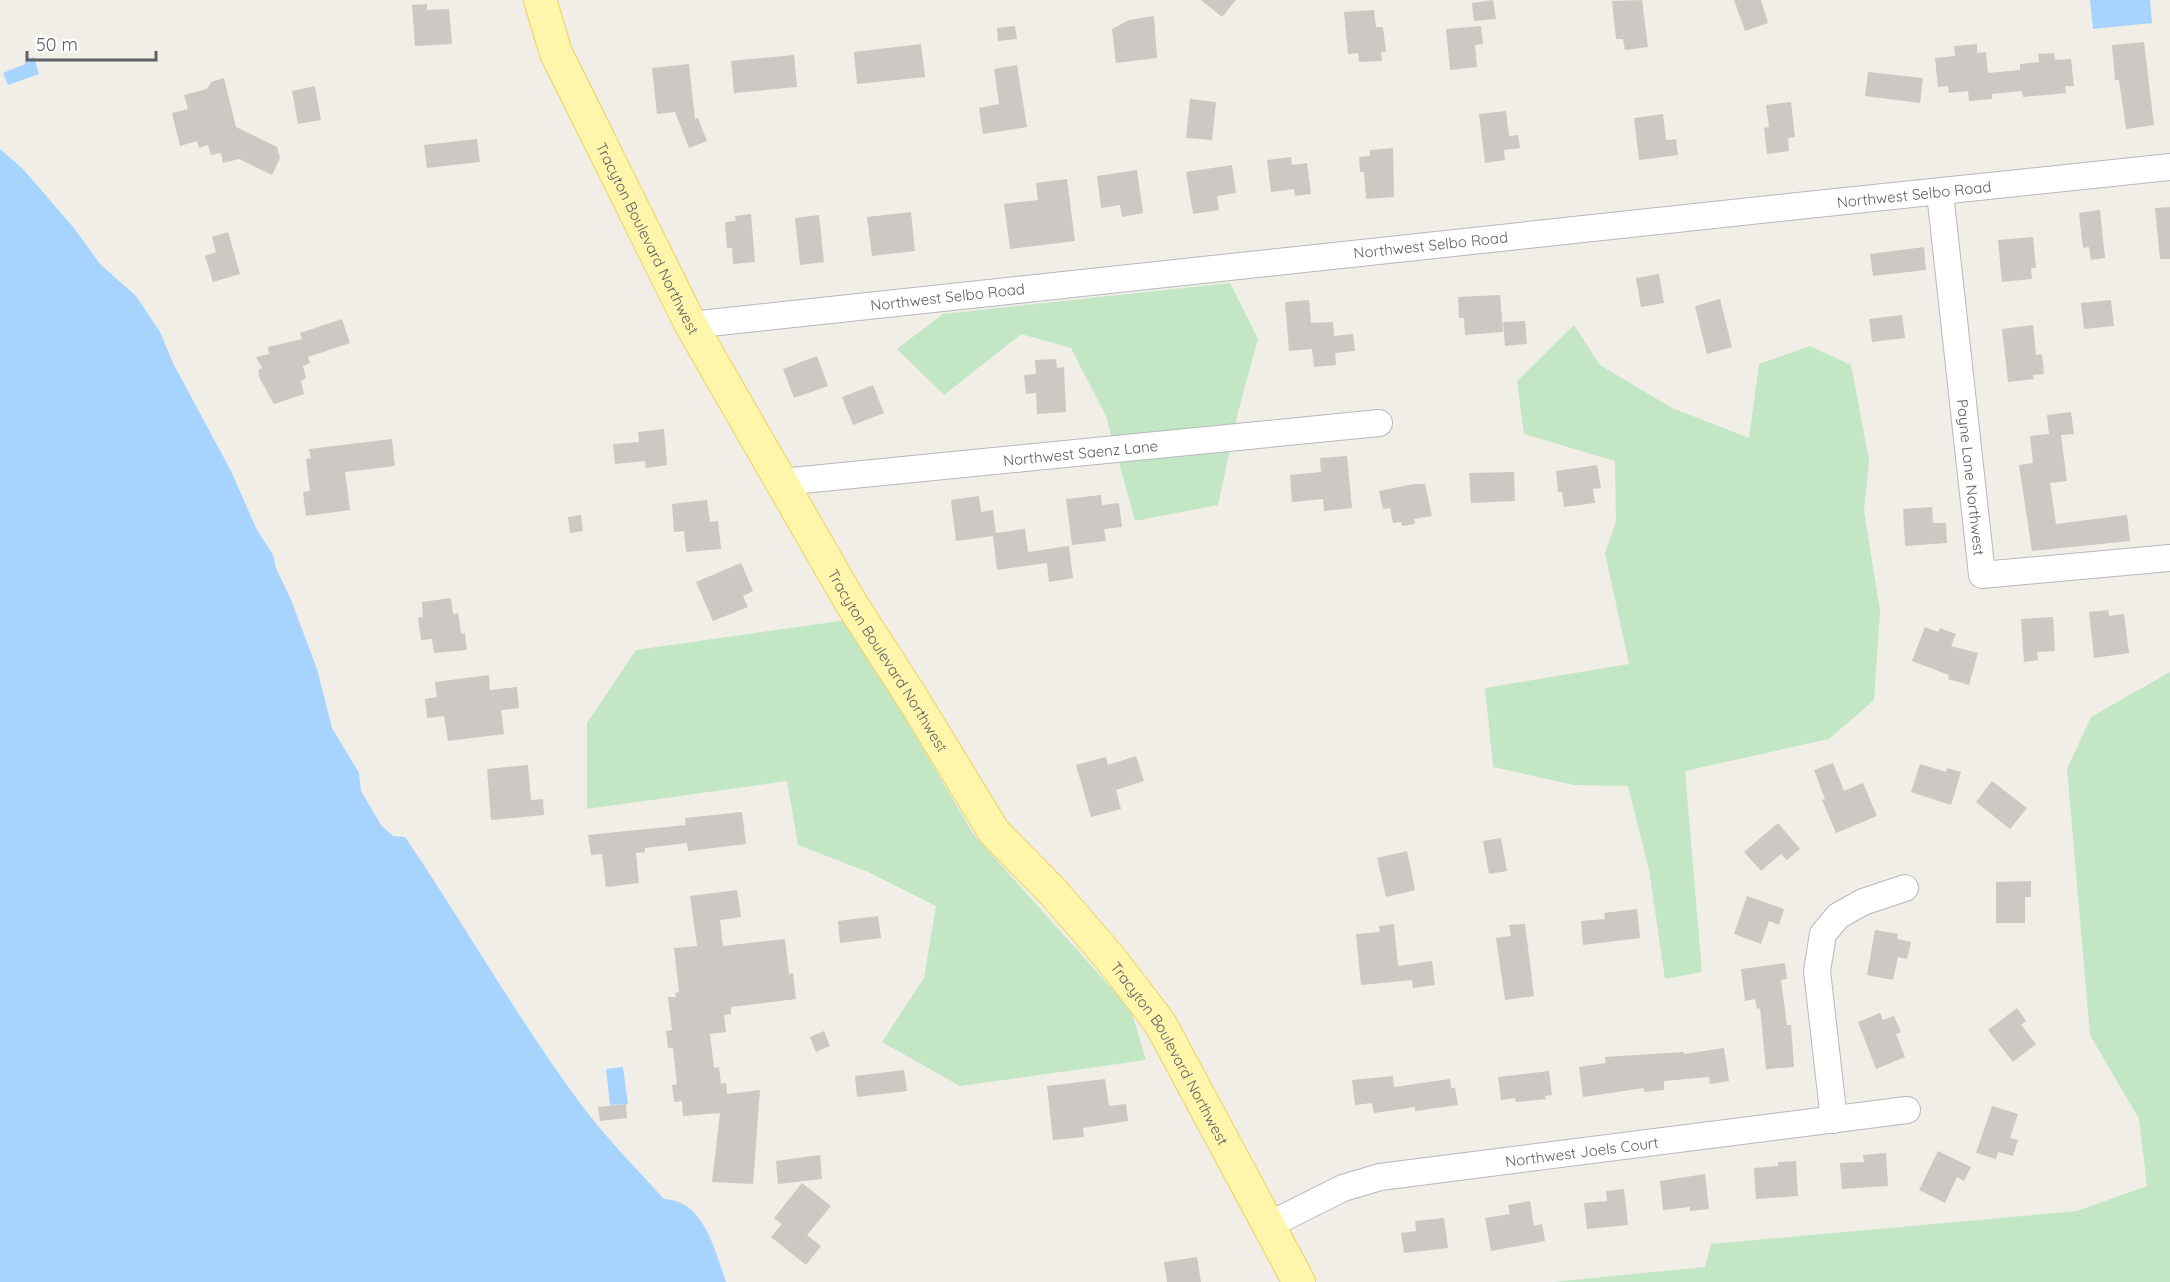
<svg xmlns="http://www.w3.org/2000/svg" width="2170" height="1282" font-family="Quicksand,sans-serif">
<style>
.green{fill:#c3e7c5}
.water{fill:#a7d4ff}
.building{fill:#ccc8c3}
.lines{fill:none;stroke-linecap:round;stroke-linejoin:round}
.minor-casing{stroke:#b6b8bd;stroke-width:28}
.major-casing{stroke:#f1d15e;stroke-width:34}
.minor{stroke:#fff;stroke-width:26}
.major{stroke:#fff6ac;stroke-width:32}
.labels{text-anchor:middle;dominant-baseline:central;stroke-width:6;stroke-linejoin:round;paint-order:stroke}
.street-label{font-size:15px;fill:#5e6166;stroke:#fff}
</style>
<rect width="100%" height="100%" fill="#f0eee6"/>
<path class="green" d="M1230 283 1258 339 1238 412 1218 505 1135 521 1106 416 1071 348 1021 334 944 395 897 349 943 314Z
M1574 325 1600 365 1672 408 1749 438 1759 364 1810 346 1851 365 1869 460 1864 511 1880 611 1874 700 1829 739 1685 771 1702 972 1665 979 1649 870 1628 786 1574 785 1493 767 1485 688 1629 664 1605 553 1616 522 1615 461 1524 434 1517 381Z
M847 620 974 835 1131 1010 1146 1060 960 1086 882 1042 924 978 936 906 868 872 798 845 787 781 587 809V723L636 650Z
M2170 672V1282H1553L1705 1267 1711 1244 2077 1211 2147 1186 2139 1119 2090 1035 2067 769 2091 717Z"/>
<path class="water" d="M2090 0H2150L2152 23 2093 29Z
M34 57 39 74 8 85 3 73 25 64V61Z
M0 149 22 168 74 228 100 264 136 296 160 332 174 365 231 471 256 528 273 555 276 568 291 600 317 669 332 728 359 773 361 791 381 825 393 836 405 837C465 925 517 1018 580 1103 605 1137 636 1168 664 1199 704 1200 715 1251 726 1282H0Z
M623 1067 628 1104 610 1105 606 1069Z"/>
<path class="building" d="M1201 0H1236L1222 17Z
M1493 0 1496 19 1474 21 1472 3Z
M1642 0 1648 47 1625 50 1623 39H1616L1612 1Z
M1734 0H1761L1768 23 1745 31Z
M427 4V10L449 9 452 44 415 46 412 5Z
M1374 10 1376 27H1383L1386 52H1381L1382 61 1359 62 1358 53 1348 54 1344 12Z
M1154 16 1157 58 1116 63 1112 29 1129 20Z
M1015 26 1017 39 998 41 997 28Z
M1481 26 1483 44 1475 45 1477 67 1450 70 1446 29Z
M2144 42 2154 125 2126 129 2119 80H2115L2112 45Z
M921 44 925 77 857 84 854 52Z
M1977 44V53L1986 52 1988 73 2020 70V64L2039 62 2038 54 2054 53 2055 60 2071 59 2074 86H2065L2066 93 2023 97 2022 91 1992 94V99L1969 101 1968 91 1949 93 1948 86 1938 87 1935 58 1955 56 1954 46Z
M794 55 797 87 734 93 731 61Z
M689 64 695 119 698 118 707 141 689 148 675 112 657 114 652 68Z
M1017 65 1027 127 983 134 979 108 999 104 994 69Z
M1868 72 1923 78 1920 103 1865 96Z
M224 78 236 127 277 147 280 158 272 175 239 159 223 163 221 153 211 155 208 145 199 148 197 141 180 146 172 113 188 109 184 95 207 89 211 82Z
M315 86 321 120 298 124 292 91Z
M1190 99 1216 102 1212 140 1186 138Z
M1791 102 1795 137 1788 138 1789 151 1767 154 1764 128 1769 127 1766 105Z
M1506 111 1509 136 1518 135 1520 148 1504 150 1505 160 1485 163 1479 114Z
M1663 114 1666 140 1676 139 1678 155 1639 160 1634 118Z
M477 139 480 162 427 168 424 145Z
M1393 148 1394 197 1366 199 1364 172H1360L1359 157 1370 156V150Z
M1291 157 1292 165 1307 163 1311 194 1295 196 1294 189 1271 192 1267 160Z
M1232 165 1236 193 1217 196 1219 210 1193 214 1186 172Z
M1137 170 1143 213 1122 217 1120 205 1101 208 1097 176Z
M1067 179 1075 241 1010 249 1004 204 1038 200 1036 183Z
M2170 207V259H2160L2155 208Z
M2100 210 2105 258 2091 260 2089 247 2083 248 2079 213Z
M911 212 915 251 872 256 867 217Z
M751 214 755 262 733 264 732 248H727L725 222 736 221 735 216Z
M819 215 824 262 800 265 795 218Z
M228 232 240 274 213 282 205 256 216 252 212 237Z
M2033 237 2036 268H2031L2032 279 2002 282 1998 240Z
M1924 247 1926 270 1873 276 1870 254Z
M1659 274 1664 303 1641 307 1636 278Z
M1500 295 1503 332 1465 335 1464 318H1459L1458 297Z
M1720 299 1732 347 1707 354 1695 306Z
M1309 300 1311 323 1333 322 1334 336 1353 334 1355 351 1335 353 1336 365 1314 367 1312 349 1289 351 1285 302Z
M2111 300 2114 326 2084 329 2081 303Z
M1902 315 1905 338 1872 342 1869 319Z
M342 319 350 343 308 357 310 363 303 366 306 378 301 381 304 394 274 404 260 379 258 370 262 368 256 357 269 354 268 347 302 339 300 333Z
M1525 321 1527 344 1505 346 1503 322Z
M2033 325 2036 355 2042 354 2044 374 2033 375 2034 379 2008 382 2002 329Z
M817 356 828 386 794 398 783 369Z
M1056 359 1057 368 1064 367 1066 412 1037 414 1036 393 1026 394 1024 375 1036 374 1035 360Z
M873 385 884 413 853 425 842 397Z
M2071 412 2074 434 2061 435 2067 481 2050 483 2056 524 2127 515 2130 541 2032 551 2019 465 2033 463 2030 436 2049 434 2047 415Z
M664 429 667 465 646 468 645 461 615 464 613 444 639 442 638 432Z
M392 439 395 466 345 472 350 510 306 516 303 492 310 491 306 459 311 458 309 449Z
M1347 456 1352 508 1324 511 1323 499 1292 502 1290 475 1321 472 1320 458Z
M1597 465 1601 488 1593 489 1595 503 1564 507 1562 492H1558L1556 471Z
M1514 472 1515 501 1471 503 1469 473Z
M1414 484H1425L1432 516 1414 519 1415 524 1402 526 1401 522 1393 523 1390 508 1383 509 1379 491Z
M1101 495 1102 505 1119 503 1122 527 1104 529 1106 541 1072 545 1066 499Z
M979 496 981 512 993 510 996 533 1025 529 1028 552 1069 546 1073 578 1049 582 1047 563 997 570 993 536 956 541 951 500Z
M707 500 710 522 718 521 721 549 686 552 684 531 674 532 672 504Z
M1932 507 1933 523H1946L1947 543 1905 546 1903 509Z
M581 515 583 531 570 533 568 517Z
M741 563 753 591 743 596 748 607 713 621 696 582Z
M451 598 453 614 458 613 461 634 465 633 467 650 434 653 432 639 421 640 418 618 423 617 422 602Z
M2108 610 2109 616 2124 614 2129 653 2094 658 2089 612Z
M2053 617 2055 651 2037 652 2038 660 2024 662 2021 619Z
M1925 627 1938 632 1940 628 1956 634 1951 646 1978 653 1969 685 1948 679 1949 675 1912 661Z
M489 675 490 690 517 687 519 708 501 710 504 734 448 741 444 716 427 718 425 699 437 697 435 682Z
M1136 756 1144 781 1116 790 1121 809 1091 817 1076 765 1106 757 1108 765Z
M1833 763 1844 791 1863 783 1877 816 1836 833 1822 800 1825 799 1814 770Z
M1920 764 1946 772 1947 768 1961 772 1951 805 1911 792Z
M528 765 531 800 543 799 544 815 491 820 487 769Z
M1992 781 2027 808 2010 829 1976 802Z
M742 812 746 844 688 851 687 843 645 848V852L636 853 639 883 606 887 602 854 591 855 588 835 686 825 685 818Z
M1778 823 1800 849 1787 860 1781 854 1761 871 1744 852Z
M1501 838 1507 871 1489 874 1483 841Z
M1407 851 1415 890 1386 897 1377 858Z
M2031 881V897H2025V923H1996V882Z
M737 890 741 917 720 920 723 946 785 939 789 974 793 973 796 999 731 1007V1014L724 1015 726 1032 710 1034 714 1068 719 1067 721 1084 726 1083 727 1094 760 1090 753 1184 712 1182 720 1113 683 1116 682 1101 674 1102 672 1085 677 1084 673 1048H668L666 1031 672 1030 668 997H676L675 993 679 992 674 948 697 946 690 896Z
M1747 896 1784 909 1779 925 1769 921 1761 944 1734 934Z
M1637 909 1640 938 1583 945 1581 921 1605 919 1604 913Z
M878 916 881 938 840 943 838 921Z
M1394 924 1398 966 1432 961 1435 985 1413 988 1412 980 1361 985 1356 934 1380 932 1379 926Z
M1525 924 1534 996 1505 1000 1496 938 1511 936 1509 925Z
M1875 930 1898 934 1897 939 1911 942 1907 959 1898 957 1893 980 1867 975Z
M1785 963 1787 979 1781 980 1787 1025H1791L1794 1067 1766 1069 1760 1008 1757 1009 1755 999 1745 1001 1741 969Z
M2017 1008 2026 1021 2021 1025 2036 1044 2013 1062 1988 1030Z
M1880 1013 1883 1020 1894 1016 1901 1032 1896 1034 1905 1057 1876 1069 1858 1022Z
M824 1031 830 1046 816 1052 810 1037Z
M1724 1048 1729 1081 1710 1084 1709 1077 1664 1081V1090L1644 1092V1088L1583 1097 1579 1067 1606 1063 1605 1057 1683 1052 1684 1054Z
M904 1070 907 1091 857 1097 855 1076Z
M1549 1071 1552 1095 1545 1096 1546 1099 1516 1102 1515 1098 1501 1100 1498 1077Z
M1393 1076 1394 1087 1450 1079 1451 1088H1455L1458 1105 1415 1111V1107L1374 1113 1372 1103 1355 1105 1352 1080Z
M1105 1079 1109 1106 1126 1104 1128 1121 1083 1128 1084 1137 1053 1140 1047 1086Z
M626 1104 627 1118 600 1121 598 1107Z
M1992 1106 2018 1114 2010 1138 2018 1140 2013 1156 1998 1152 1996 1159 1976 1153Z
M1938 1151 1971 1167 1964 1181 1957 1177 1945 1203 1919 1190Z
M1886 1153 1888 1186 1842 1189 1840 1163 1864 1162 1863 1155Z
M820 1155 822 1179 778 1184 776 1161Z
M1796 1161 1798 1196 1756 1199 1754 1168 1778 1166V1162Z
M1705 1174 1709 1209 1690 1211V1207L1663 1210 1660 1181Z
M802 1183 831 1206 807 1235 821 1246 806 1265 771 1237 782 1224 774 1218Z
M1624 1189 1628 1225 1587 1229 1584 1203 1607 1201 1606 1191Z
M1530 1201 1534 1226 1542 1224 1545 1241 1491 1251 1485 1218 1510 1214 1508 1205Z
M1444 1218 1448 1248 1404 1253 1401 1233 1416 1231 1415 1221Z
M1197 1257 1201 1282H1167L1164 1262Z"/>
<g class="lines">
<defs>
<g id="minor">
<path id="s1" d="M1940 193 1982 575 2170 558"/>
<path id="s2" d="M691 325C1184 269 1677 219 2170 167"/>
<path id="s3" d="M782 482 1379 423"/>
<path d="M1834 1120 1817 971 1823 934 1838 916 1863 902 1905 888"/>
<path id="s4" d="M1267 1226 1343 1188 1380 1177 1907 1110"/>
</g>
<g id="major">
<path id="s5" d="M540 0 556 53 691 325 851 603 913 699 994 832 1053 892 1110 958 1160 1023 1299 1282"/>
</g>
</defs>
<use href="#minor" class="minor-casing"/>
<use href="#major" class="major-casing"/>
<use href="#minor" class="minor"/>
<use href="#major" class="major"/>
</g>
<g class="labels">
<g class="street-label">
<text stroke="none"><textPath href="#s2" startOffset="1230">Northwest Selbo Road</textPath></text>
<text stroke="none"><textPath href="#s5" startOffset="262">Tracyton Boulevard Northwest</textPath></text>
<text stroke="none"><textPath href="#s2" startOffset="744">Northwest Selbo Road</textPath></text>
<text stroke="none"><textPath href="#s2" startOffset="258">Northwest Selbo Road</textPath></text>
<text stroke="none"><textPath href="#s3" startOffset="300">Northwest Saenz Lane</textPath></text>
<text stroke="none"><textPath href="#s1" startOffset="286">Payne Lane Northwest</textPath></text>
<text stroke="none"><textPath href="#s5" startOffset="748">Tracyton Boulevard Northwest</textPath></text>
<text stroke="none"><textPath href="#s5" startOffset="1234">Tracyton Boulevard Northwest</textPath></text>
<text stroke="none"><textPath href="#s4" startOffset="327">Northwest Joels Court</textPath></text>
</g>
</g>
<path d="M27 51v9h129v-9" fill="none" stroke="#5e6166" stroke-width="3"/>
<text x="36" y="51" font-size="18" fill="#5e6166" stroke="#ffffff" stroke-width="4.5" paint-order="stroke">50 m</text>
</svg>
